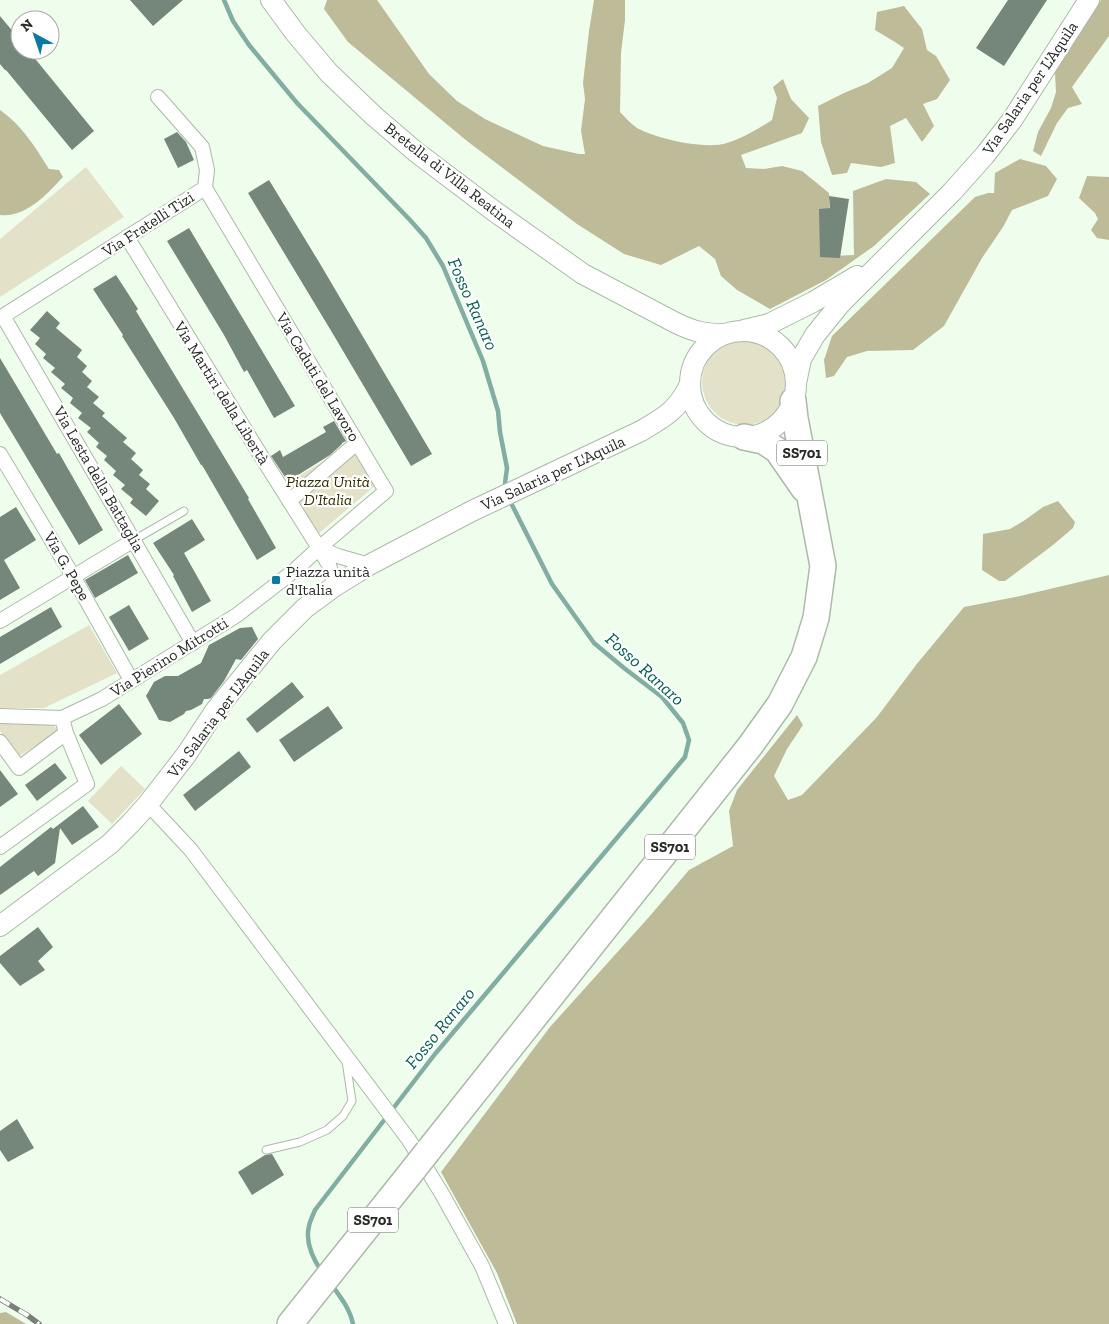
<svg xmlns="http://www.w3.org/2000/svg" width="1109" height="1324" font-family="'Zilla Slab',serif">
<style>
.green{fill:#e3e1c7}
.forest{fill:#bdbb98}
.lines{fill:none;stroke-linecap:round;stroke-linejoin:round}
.stream{stroke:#82ada2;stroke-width:4.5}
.building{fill:#75867b}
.lane-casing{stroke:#acb9aa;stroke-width:9}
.street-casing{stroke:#acb9aa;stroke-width:16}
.secondary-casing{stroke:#acb9aa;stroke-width:22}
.highway-casing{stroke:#acb9aa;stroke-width:28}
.lane{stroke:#fff;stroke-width:7}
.street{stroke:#fff;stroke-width:14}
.secondary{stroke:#fff;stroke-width:20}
.highway{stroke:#fff;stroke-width:25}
.rail-casing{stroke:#788177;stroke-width:5.5}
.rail{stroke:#fff;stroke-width:4;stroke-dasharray:11;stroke-linecap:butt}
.highway-bridge-casing{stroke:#acb9aa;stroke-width:28;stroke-linecap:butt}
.highway-bridge{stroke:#fff;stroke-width:25}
.poi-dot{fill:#0a7aa3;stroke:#fff;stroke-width:2}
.labels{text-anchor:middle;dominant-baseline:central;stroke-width:4.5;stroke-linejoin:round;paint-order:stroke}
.shield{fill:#fff;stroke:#666a66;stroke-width:1}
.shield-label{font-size:15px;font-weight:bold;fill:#252a24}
.street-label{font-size:16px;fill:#252a24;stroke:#fff}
.park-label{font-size:16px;font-style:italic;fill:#312d00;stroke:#fff}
.poi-label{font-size:16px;fill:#252a24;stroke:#fff;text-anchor:start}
.water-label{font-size:18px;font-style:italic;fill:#075f51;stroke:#fff}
</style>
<rect width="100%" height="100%" fill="#effded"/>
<path class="green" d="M86 167 124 217 0 297V239Z
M702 382a43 43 0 1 1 86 0a43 43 0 1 1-86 0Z
M352 445 377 484 318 534 286 483Z
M89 625 117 673 44 708H0V675Z
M0 723 53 724 58 731 18 757 0 731Z
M121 766 145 789 112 824 88 801Z"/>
<path class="forest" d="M327 0H377L429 74 457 101 485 119 543 146 579 154H585L581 131 585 99 583 83 589 31 594 0H625V20L621 53 620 112C625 117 631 124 637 128 657 139 706 150 727 143 743 138 758 129 772 120L777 98 773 87 783 79 791 99 809 118 802 133 741 155 746 168 764 169 782 166 802 171 829 193 832 256 854 255 853 191 886 179 916 182 930 194 874 246 826 280 770 309 737 290 721 276 715 259 699 246 661 265 624 254 577 224 467 141 348 42 324 9Z
M1101 0H1109V36L1072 87 1082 104 1068 108 1057 123 1041 156 1033 151 1038 132 1051 108 1056 92 1055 73 1065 50 1085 24Z
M904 6 922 29 927 50 936 56 950 80 937 99 923 104 934 126 922 142 906 118 890 126 895 163 881 167 851 163 847 173 832 175 821 142 818 106 844 93 868 83 892 68 904 48 895 42 875 30 877 12Z
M0 110C22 125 35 147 49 169L59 170 63 177C47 194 26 218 0 215Z
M1020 159 1046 166 1057 179 1048 196 1012 210 1003 227 982 258 944 326 913 350 867 351 847 357 834 376 826 378 824 360 832 336 975 197 988 193H994L995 173Z
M1087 176 1109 177V240L1097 238 1091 230 1098 219 1095 213 1079 198Z
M1058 501 1075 522 1073 528 1053 545 1005 581H999L982 570 983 534 1010 529 1025 520 1043 507Z
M1109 575V1324H517L497 1273 441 1172 550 1027 649 917 689 870 733 846 729 811 737 790 797 715 803 725 787 749 774 776 788 800 802 795 877 717 916 665 964 607 1020 596Z
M6 1312 26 1324H0V1313Z"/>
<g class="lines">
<path class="stream" d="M224 0 233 21 249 45 297 103 410 220 426 238 443 266 483 361 498 411 500 432 507 468 505 483 507 489
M322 1272C313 1259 305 1242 309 1226 310 1221 313 1215 315 1210L435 1054 685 757 689 740 683 723 662 697 624 668 594 643 552 584 509 499
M331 1284C340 1296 350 1309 353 1324"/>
</g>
<path class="building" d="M130 0H183L153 26Z
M1008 0H1047L1004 66 976 48Z
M0 16 20 40V50H28L94 131 72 150 6 70H5L0 64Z
M177 132 186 142 194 160 178 168 164 139Z
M269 180 319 262 432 454 411 466 333 334 248 193Z
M829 196 849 199 840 258 820 257 819 209 830 208Z
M189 228 295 406 274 418 247 370 244 372 224 335 167 241Z
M116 275 138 309 136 311 249 498 248 499 276 548 257 560 202 465H201L174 418 122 336 123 335 93 289Z
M47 311 60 323 56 328 82 350 77 357 87 366 82 372 92 381 87 387 99 397 93 403 105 413 102 416 127 438 123 442 136 453 131 459 143 470 139 475 150 484 146 489 159 501 146 516 130 503 133 499 121 489 125 485 113 475 116 471 104 460 107 456 96 447 99 443 87 432 91 428 78 418 82 413 70 403 73 398 61 388 65 384 51 372 55 368 43 358 46 354 35 344 40 338 30 330Z
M0 358 57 454 59 453 103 530 79 545 0 413Z
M334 421 346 441 342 443V444L330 455 290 480 287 476 285 477 271 456 280 450 283 457 326 432 323 427Z
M16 507 36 540 4 560 20 588 0 600V517Z
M192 519 205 540 184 553 211 601 192 612 173 576 174 575 153 543Z
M128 555 138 573 95 598 85 580Z
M129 605 149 639 129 651 109 617Z
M51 607 62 627 0 664V637Z
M252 627 258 639 241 660 236 659 224 681 211 698 208 699H204L202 704 191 710 186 711 184 714 170 722 159 720 146 696 154 682 165 676H178L201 663 209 645 240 628Z
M292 682 304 697 257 733 246 719Z
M119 704 142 734 101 765 79 735Z
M328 706 343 728 294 762 279 740Z
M239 751 251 767 195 811 183 795Z
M55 763 67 778 37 801 25 785Z
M0 770 18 794 0 807Z
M83 806 99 827 72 845 60 828 55 863 38 876 34 871 0 895V867L51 827 53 829Z
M38 927 53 947 38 961 45 970 20 986 0 963V956Z
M17 1119 34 1148 8 1162 0 1150V1131Z
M272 1154 284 1175 252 1195 238 1172 265 1155Z"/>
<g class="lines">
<defs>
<path id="lane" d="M134 540 184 511
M266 1150 300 1142 327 1130 343 1116 352 1101 346 1061"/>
<path id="street" d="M127 237 263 459 319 548
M3 316 193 643
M0 318 205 188 207 170 202 147 158 97
M0 454 73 576 131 680
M289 501 351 448 358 444
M335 586 329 565 319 548 338 556 369 565
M0 621 134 540
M0 716 62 718 102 699 237 615 295 570 319 548 386 491 205 188
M0 742 19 768 66 733
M148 804 191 850 409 1140 442 1194 482 1266 506 1324
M0 847 87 784 66 733 62 718"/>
<path id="secondary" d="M271 0 296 34 329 73 374 116 416 152 494 211 583 274 676 323C695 332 704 334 725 334
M744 330 769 324 813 302 857 276
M690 384a53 53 0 1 1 106 0a53 53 0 1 1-106 0Z
M796 383 801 359 815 335 840 304 952 192 985 155 1012 120 1089 0
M0 926 110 844 131 823 148 804 186 755 215 711 272 641 305 608 335 586 369 565 472 511 641 431C665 417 678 410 690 384"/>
<path id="highway" d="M744 437 763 441 777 450 804 489
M428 1151 750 746 780 704 804 657 816 618 823 566 795 418 793 401
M290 1324 413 1170"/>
</defs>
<use href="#lane" class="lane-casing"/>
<use href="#street" class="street-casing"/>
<use href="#secondary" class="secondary-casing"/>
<use href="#highway" class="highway-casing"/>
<use href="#lane" class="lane"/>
<use href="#street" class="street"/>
<use href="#secondary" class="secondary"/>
<use href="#highway" class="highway"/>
<defs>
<path id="rail" d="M0 1299 27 1315 39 1324"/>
</defs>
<use href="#rail" class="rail-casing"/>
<use href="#rail" class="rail"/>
<defs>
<path id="highway-bridge" d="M413 1170 428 1151"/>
</defs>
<use href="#highway-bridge" class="highway-bridge-casing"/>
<use href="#highway-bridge" class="highway-bridge"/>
</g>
<rect class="poi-dot" x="271" y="575" width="10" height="10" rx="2.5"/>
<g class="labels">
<g class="shield">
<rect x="777" y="440.5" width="50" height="25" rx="4"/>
<rect x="645" y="834.5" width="50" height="25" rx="4"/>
<rect x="348" y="1207.5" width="50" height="25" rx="4"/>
</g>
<g class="shield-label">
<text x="802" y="453">SS701</text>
<text x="670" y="847">SS701</text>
<text x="373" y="1220">SS701</text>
</g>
<g class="street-label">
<text transform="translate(1030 88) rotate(-56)">Via Salaria per L'Aquila</text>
<text transform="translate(450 175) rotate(38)">Bretella di Villa Reatina</text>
<text transform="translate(148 224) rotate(-33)">Via Fratelli Tizi</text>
<text transform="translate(318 377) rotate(59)">Via Caduti del Lavoro</text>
<text transform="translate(222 393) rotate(58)">Via Martiri della Libertà</text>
<text transform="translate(553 473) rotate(-25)">Via Salaria per L'Aquila</text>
<text transform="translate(99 479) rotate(60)">Via Lesta della Battaglia</text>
<text transform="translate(67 566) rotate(60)">Via G. Pepe</text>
<text transform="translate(169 657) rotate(-32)">Via Pierino Mitrotti</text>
<text transform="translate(218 713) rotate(-53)">Via Salaria per L'Aquila</text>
</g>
<g class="park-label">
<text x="328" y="481">Piazza Unità<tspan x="328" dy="18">D'Italia</tspan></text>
</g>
<g class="poi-label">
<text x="286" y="571">Piazza unità<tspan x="286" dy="18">d'Italia</tspan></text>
</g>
<g class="water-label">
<text transform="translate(473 304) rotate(66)">Fosso Ranaro</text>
<text transform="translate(645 669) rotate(42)">Fosso Ranaro</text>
<text transform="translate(440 1028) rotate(-51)">Fosso Ranaro</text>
</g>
</g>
<g transform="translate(35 35) rotate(320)"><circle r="24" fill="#ffffff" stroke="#a8aaa7"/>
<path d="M0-4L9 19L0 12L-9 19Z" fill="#0a7aa3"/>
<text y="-8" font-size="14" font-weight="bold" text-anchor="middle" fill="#252a24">N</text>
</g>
</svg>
